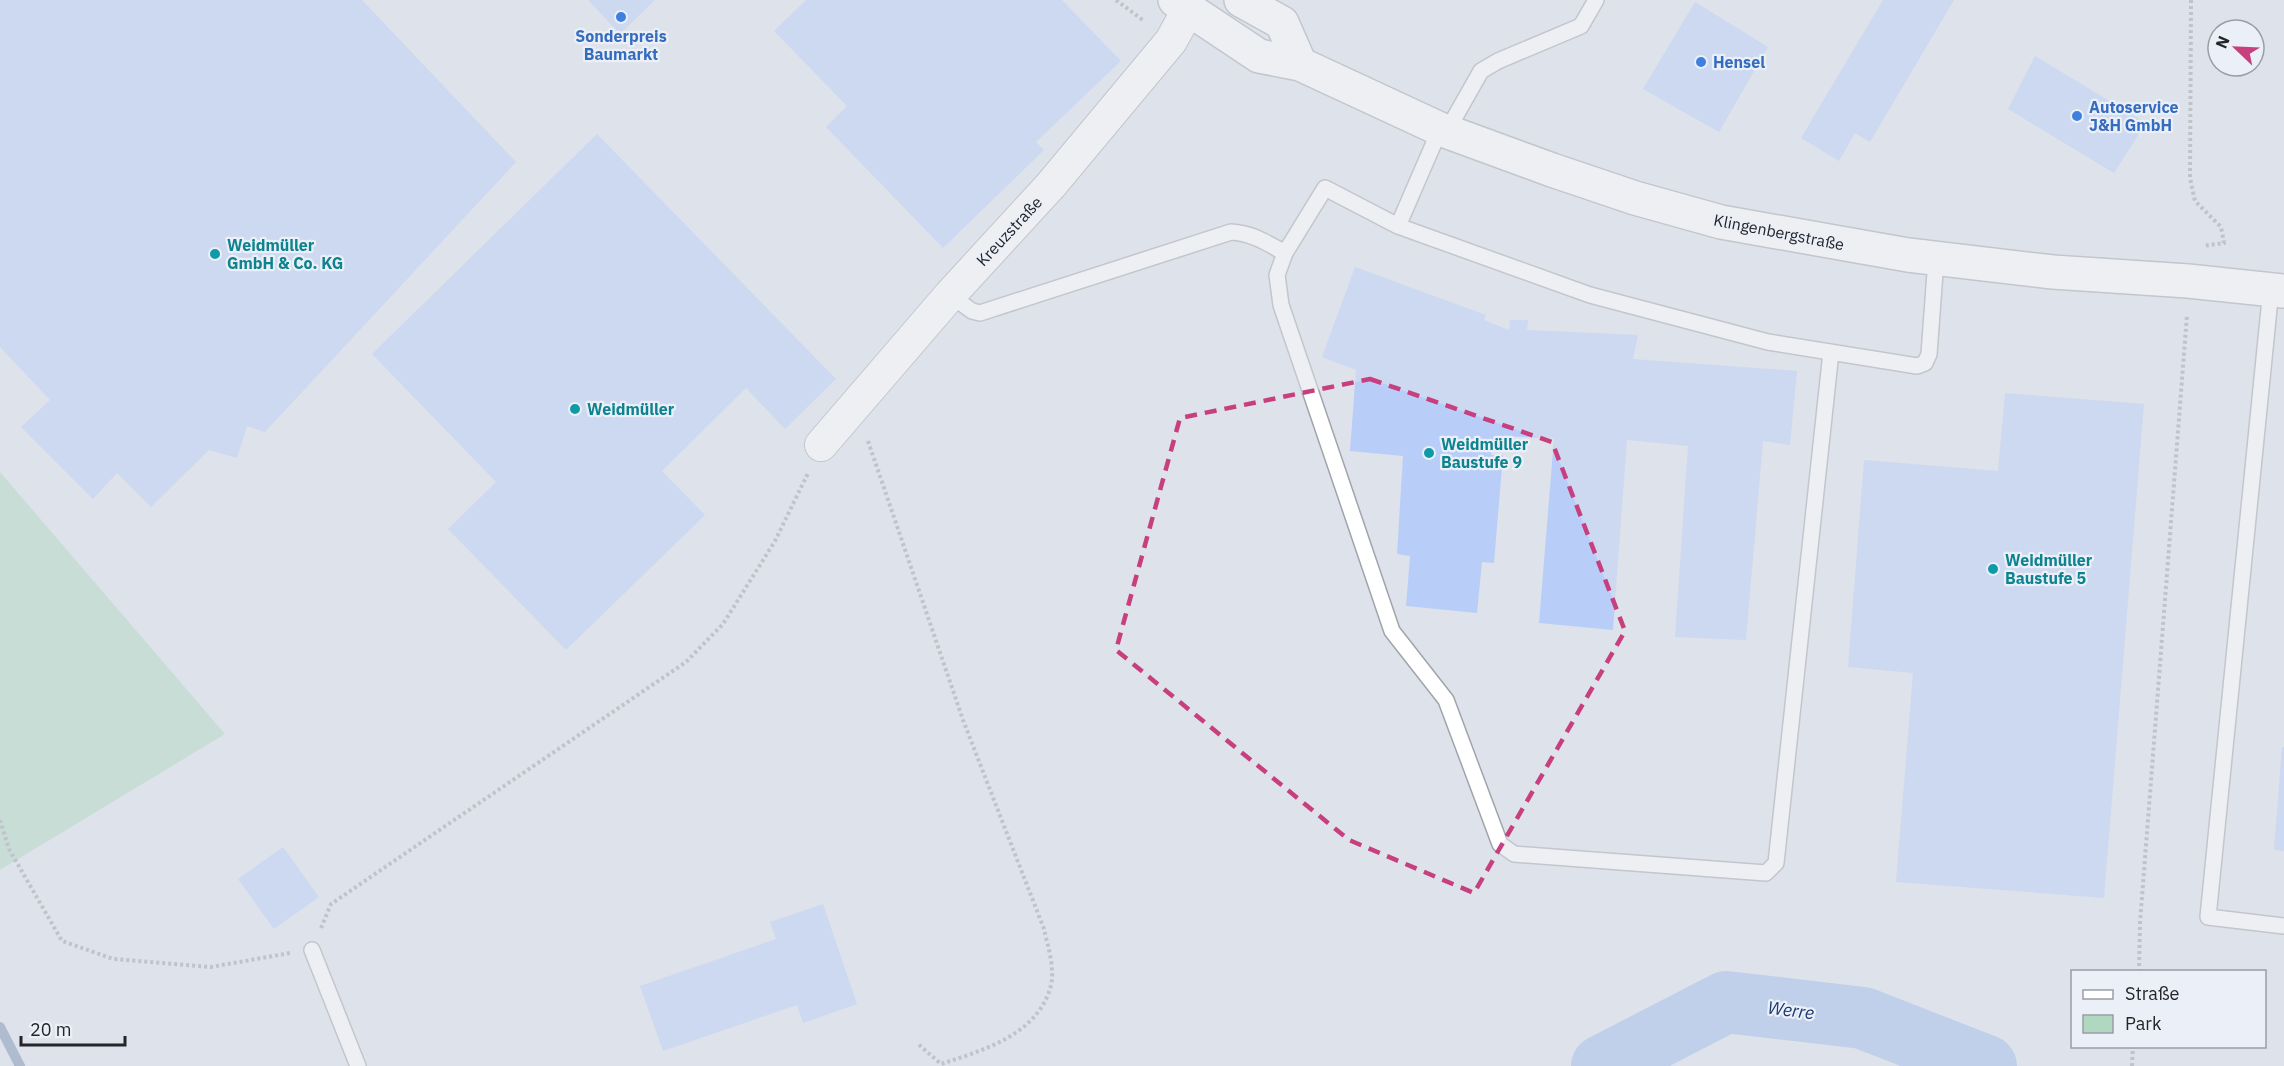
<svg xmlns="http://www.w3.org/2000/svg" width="2284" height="1066" font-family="'IBM Plex Sans',sans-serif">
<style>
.green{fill:#b0d8c0}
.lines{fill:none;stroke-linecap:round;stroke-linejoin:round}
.stream{stroke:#778cb0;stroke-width:10}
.river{stroke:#9bb8eb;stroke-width:62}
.building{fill:#b8cef8}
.service-casing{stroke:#a0a4ab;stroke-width:18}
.minor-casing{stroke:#a0a4ab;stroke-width:34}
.secondary-casing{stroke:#a0a4ab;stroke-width:36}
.path{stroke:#9b9ea5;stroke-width:4;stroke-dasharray:3 3;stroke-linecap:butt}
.service{stroke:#fff;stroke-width:15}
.minor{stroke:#fff;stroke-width:32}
.secondary{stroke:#fff;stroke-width:33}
.marked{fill:none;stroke:#c73f7e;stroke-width:4.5;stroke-dasharray:12 8;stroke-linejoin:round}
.shop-dot{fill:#3f7fe0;stroke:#ebeff7;stroke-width:2}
.culture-dot{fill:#0f9aa8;stroke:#ebeff7;stroke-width:2}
.labels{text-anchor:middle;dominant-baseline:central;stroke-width:4.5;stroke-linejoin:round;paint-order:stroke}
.shop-label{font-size:16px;font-weight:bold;fill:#366cbe;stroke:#ebeff7;text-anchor:start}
.street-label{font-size:16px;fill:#242528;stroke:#ebeff7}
.culture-label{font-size:16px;font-weight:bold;fill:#0d838f;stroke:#ebeff7;text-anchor:start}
.water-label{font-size:18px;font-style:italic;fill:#183773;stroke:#ebeff7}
</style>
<rect width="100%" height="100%" fill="#dee2ea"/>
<path class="green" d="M0 472 225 734 0 870Z"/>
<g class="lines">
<path class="stream" d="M0 1027 20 1066"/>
<path class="river" d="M1602 1066 1726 1002 1863 1018 1986 1066"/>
</g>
<path class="building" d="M0 0H362L516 162 265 432 247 426 237 458 209 450 151 507 117 473 93 499 21 427 50 400 0 347Z
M588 0H655L620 34Z
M806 0H1062L1121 61 1036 142 1044 150 943 248 826 127 847 106 774 31Z
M1883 0H1954L1870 142 1855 133 1839 161 1801 138Z
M1695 2 1768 47 1719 132 1643 89Z
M2035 56 2146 123 2114 173 2008 109Z
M597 134 836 379 785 429 746 388 662 471 705 515 566 650 448 529 496 482 372 354Z
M1355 267 1486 315 1484 320 1509 330 1510 320H1528L1527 330 1638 335 1633 359 1797 371 1790 445 1763 441 1746 640 1675 637 1688 446 1627 440 1613 630 1539 623 1554 438 1494 436 1491 455H1503L1494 563 1482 562 1477 613 1406 606 1410 556 1397 554 1403 456 1350 451 1356 370 1322 357Z
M2005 393 2144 404 2104 898 1896 882 1913 673 1848 667 1864 460 1998 471Z
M2282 747H2284V851L2274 850Z
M283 847 319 897 274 929 238 879Z
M823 904 857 1004 803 1023 797 1005 663 1051 640 986 776 939 770 922Z"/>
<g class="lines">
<defs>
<path id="service" d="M1447 131 1481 71 1498 61 1581 26 1596 0
M1398 226 1440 129
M2271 289 2208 917 2284 926
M950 295 972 311 980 313 1231 232C1252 233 1267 243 1285 253
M1831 352 1776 863 1766 873 1514 854 1500 844 1446 700 1392 631 1281 305 1277 275 1285 253 1325 188 1398 226 1590 295 1768 342 1917 366 1925 363 1929 354 1936 259
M312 950 358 1066"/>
<path id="minor" d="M821 445 950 295 1051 185 1171 41 1188 10"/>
<path id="secondary" d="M1175 0 1259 56 1300 64 1440 129 1552 170 1635 198 1721 222 1908 255 2053 272 2188 281 2284 291
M1241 0 1282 23 1300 64"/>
</defs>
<use href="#service" class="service-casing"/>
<use href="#minor" class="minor-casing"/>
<use href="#secondary" class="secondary-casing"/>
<path class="path" d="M1116 0 1144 21
M2191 0 2190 178 2195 201 2221 227 2224 243 2203 246
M868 441 963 720 1044 929C1048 947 1056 971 1050 989 1035 1036 983 1050 941 1064L918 1044
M0 820 9 849 62 941 113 959 211 967 290 953
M321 928 331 904 686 662 723 624 775 541 808 473
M2139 972 2140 923 2187 315
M2132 1066 2133 1046"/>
<use href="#service" class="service"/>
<use href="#minor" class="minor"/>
<use href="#secondary" class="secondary"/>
</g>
<path d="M0 0H2284V1066H0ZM1370 379 1552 442 1625 631 1474 893 1349 840 1116 650 1180 418Z" fill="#dee2ea" fill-opacity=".55" fill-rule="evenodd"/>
<path class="marked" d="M1370 379 1552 442 1625 631 1474 893 1349 840 1116 650 1180 418Z"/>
<g class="shop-dot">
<circle cx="621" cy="17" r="6"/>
<circle cx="1701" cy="62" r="6"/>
<circle cx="2077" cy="116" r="6"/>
</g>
<g class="culture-dot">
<circle cx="215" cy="254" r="6"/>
<circle cx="575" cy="409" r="6"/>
<circle cx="1429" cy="453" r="6"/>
<circle cx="1993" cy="569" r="6"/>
</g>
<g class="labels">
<g class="shop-label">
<text x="621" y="36" text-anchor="middle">Sonderpreis<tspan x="621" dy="18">Baumarkt</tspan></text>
<text x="1713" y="62">Hensel</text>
<text x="2089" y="107">Autoservice<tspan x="2089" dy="18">J&amp;H GmbH</tspan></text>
</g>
<g class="street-label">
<text transform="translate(1009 231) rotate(-47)">Kreuzstraße</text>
<text transform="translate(1779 232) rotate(11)">Klingenbergstraße</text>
</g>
<g class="culture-label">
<text x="227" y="245">Weidmüller<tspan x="227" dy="18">GmbH &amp; Co. KG</tspan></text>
<text x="587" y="409">Weidmüller</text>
<text x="1441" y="444">Weidmüller<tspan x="1441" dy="18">Baustufe 9</tspan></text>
<text x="2005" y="560">Weidmüller<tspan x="2005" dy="18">Baustufe 5</tspan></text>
</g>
<g class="water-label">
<text transform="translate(1791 1010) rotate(7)">Werre</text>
</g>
</g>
<rect x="2071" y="970" width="195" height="78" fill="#ebeff7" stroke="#9b9ea4" stroke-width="1.5"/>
<rect x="2083" y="990" width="30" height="9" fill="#ffffff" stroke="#9b9ea4" stroke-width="1.5"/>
<text x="2125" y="1000" font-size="18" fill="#242528">Straße</text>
<rect x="2083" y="1015" width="30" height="18" fill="#b0d8c0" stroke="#9b9ea4" stroke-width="1.5"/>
<text x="2125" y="1030" font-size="18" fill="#242528">Park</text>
<g transform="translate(2236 48) rotate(293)"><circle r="28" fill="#ebeff7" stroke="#9b9ea4" stroke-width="1.5"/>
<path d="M0-4.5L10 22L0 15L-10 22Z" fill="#c73f7e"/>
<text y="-9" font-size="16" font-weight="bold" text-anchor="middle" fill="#242528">N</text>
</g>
<path d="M21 1036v9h104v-9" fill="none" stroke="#242528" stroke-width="3"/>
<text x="30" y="1036" font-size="18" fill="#242528" stroke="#ebeff7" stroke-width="4.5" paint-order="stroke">20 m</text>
</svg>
